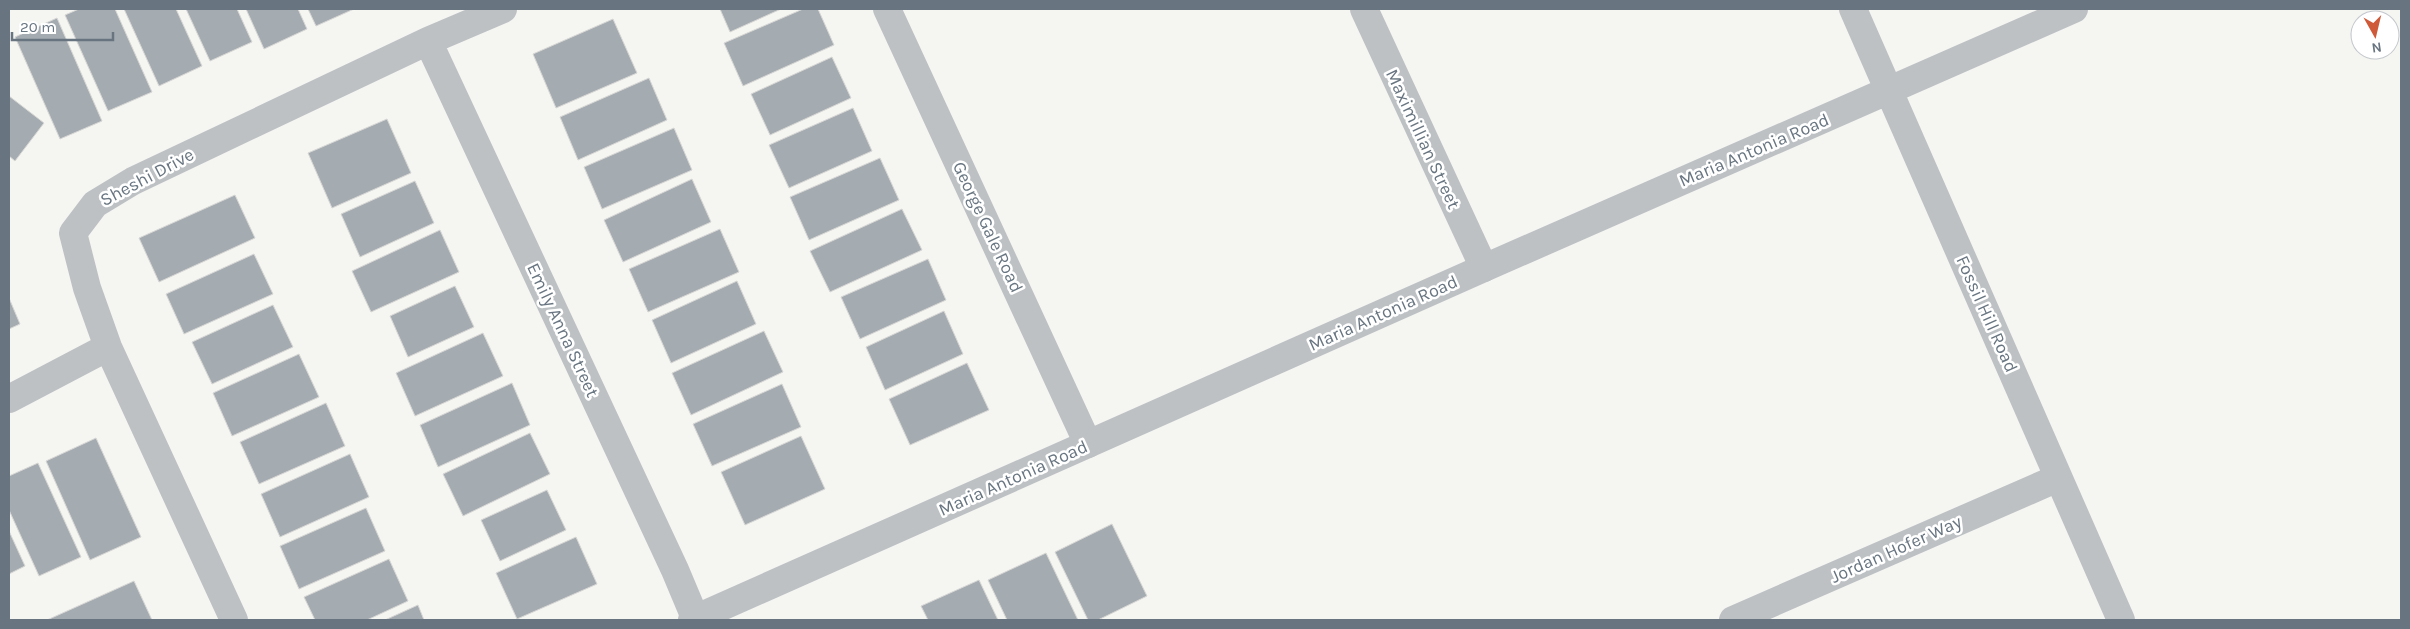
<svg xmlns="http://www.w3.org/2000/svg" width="2410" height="629" font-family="Karla,sans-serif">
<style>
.building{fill:#a5acb1;stroke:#d7d7d5}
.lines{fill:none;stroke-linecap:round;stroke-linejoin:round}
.minor{stroke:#bdc1c4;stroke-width:28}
.tertiary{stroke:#bdc1c4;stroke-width:28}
.labels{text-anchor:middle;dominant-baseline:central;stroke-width:5;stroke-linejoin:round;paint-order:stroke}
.street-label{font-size:18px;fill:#687580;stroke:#fff}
</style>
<rect width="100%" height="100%" fill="#f5f5f2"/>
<path class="building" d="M79 9H115L152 92 108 111 65 15Z
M124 9H176L202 66 159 86Z
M186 9H237L252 42 210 61Z
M246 9H298L307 29 264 49Z
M308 9H354L316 26Z
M720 9H781L730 32Z
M803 9H818L834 45 743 86 724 43Z
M57 18 102 121 60 139 15 37Z
M613 19 637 73 556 108 533 54Z
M832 57 851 98 770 135 751 94Z
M649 78 667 120 578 160 560 117Z
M9 96 44 123 15 161 9 156Z
M853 108 872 151 789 188 769 145Z
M387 119 411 173 332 208 308 153Z
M674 128 692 170 602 209 584 167Z
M880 158 899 200 809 240 790 197Z
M692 179 711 222 623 262 604 220Z
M415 181 434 223 360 257 341 214Z
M235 195 255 238 159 282 139 238Z
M902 209 922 250 830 292 810 251Z
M720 229 739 272 648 312 629 269Z
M440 230 459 272 371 312 352 271Z
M254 254 273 294 184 334 166 294Z
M928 259 946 300 860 339 841 297Z
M737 281 756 324 671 363 652 320Z
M455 286 474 327 408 357 390 316Z
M9 298 20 324 9 329Z
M273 305 293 347 212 384 192 342Z
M944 311 963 354 885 390 866 347Z
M764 331 783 372 691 415 672 373Z
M483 333 503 376 415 416 396 373Z
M299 354 319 397 232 436 213 393Z
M967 363 989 410 910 445 889 399Z
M512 383 530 425 438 467 420 425Z
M782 384 801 427 712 466 693 424Z
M326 403 345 446 259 484 240 442Z
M530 433 550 474 463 516 443 474Z
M801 436 825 489 745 525 721 472Z
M96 438 141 537 90 560 46 461Z
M350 454 369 497 280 537 261 494Z
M38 463 81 557 39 576 9 510V476Z
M547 490 566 530 500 561 481 520Z
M366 508 385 551 299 589 280 546Z
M1112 524 1147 596 1098 620H1088L1055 552Z
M9 531 25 566 9 574Z
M576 537 597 584 517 619 496 573Z
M1046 553 1078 620H1007L988 580Z
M389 559 408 601 367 620H315L304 597Z
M979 580 998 620H928L921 606Z
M134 581 152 620H47Z
M418 605 424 620H385Z"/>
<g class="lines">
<path class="minor" d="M887 9 1088 444
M1364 9 1484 268
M428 41 675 570 696 620
M9 399 108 347
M234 620 108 347 87 288 73 233 95 204 133 181 428 41 503 9
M1733 620 2058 478"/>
<path class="tertiary" d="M1853 9 2121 620
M692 620 1484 268 2074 9"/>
</g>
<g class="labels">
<g class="street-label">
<text transform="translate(1423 139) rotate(65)">Maximillian Street</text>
<text transform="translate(1754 150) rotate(-23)">Maria Antonia Road</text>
<text transform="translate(147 177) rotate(-28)">Sheshi Drive</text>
<text transform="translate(988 227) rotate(65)">George Gale Road</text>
<text transform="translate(1383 313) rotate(-24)">Maria Antonia Road</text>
<text transform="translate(1987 314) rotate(66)">Fossil Hill Road</text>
<text transform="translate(563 330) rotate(65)">Emily Anna Street</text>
<text transform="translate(1013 478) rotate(-24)">Maria Antonia Road</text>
<text transform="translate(1896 549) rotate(-24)">Jordan Hofer Way</text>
</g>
</g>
<rect width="2410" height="629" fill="none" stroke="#687580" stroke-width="20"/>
<g transform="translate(2375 35) rotate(172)"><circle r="24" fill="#ffffff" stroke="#c3c8cc"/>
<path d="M0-4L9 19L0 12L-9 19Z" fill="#cf5a39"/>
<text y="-8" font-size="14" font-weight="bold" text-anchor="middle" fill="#687580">N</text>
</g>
<path d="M12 32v8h101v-8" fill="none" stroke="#687580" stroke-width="2.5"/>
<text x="20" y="32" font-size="15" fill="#687580" stroke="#ffffff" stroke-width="4" paint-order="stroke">20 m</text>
</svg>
